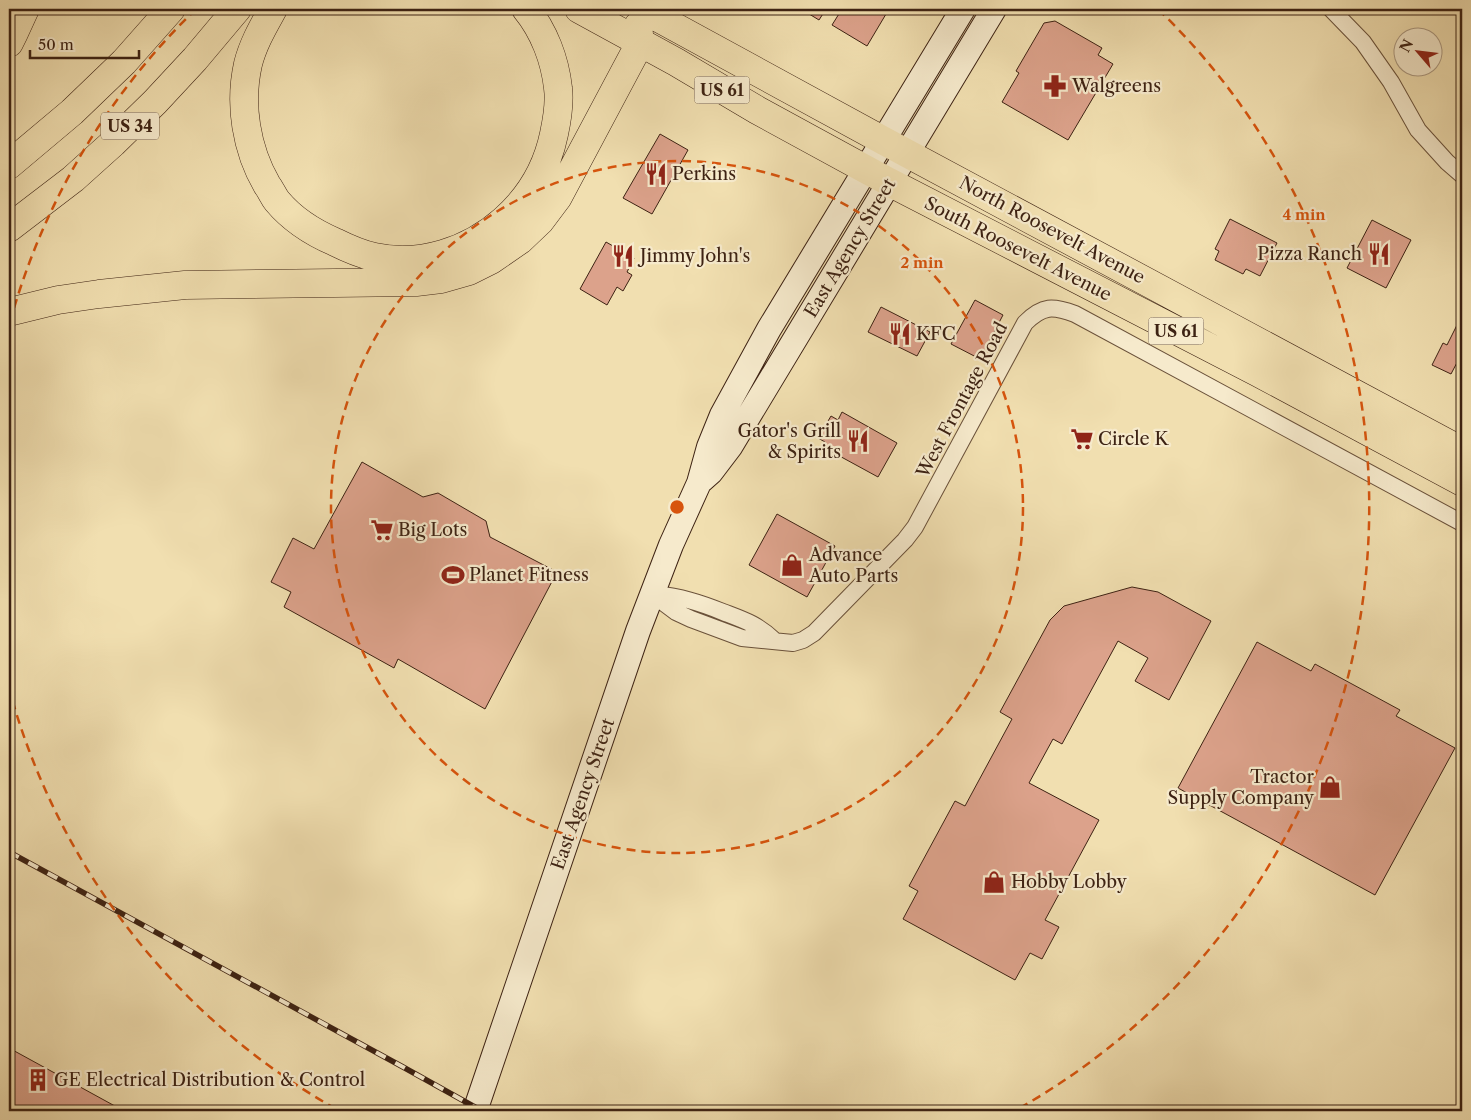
<svg xmlns="http://www.w3.org/2000/svg" width="1471" height="1120" font-family="'Libre Caslon Text',serif">
<style>
.building{fill:#dca28b;stroke:#3d2213}
.lines{fill:none;stroke-linecap:round;stroke-linejoin:round}
.street-casing{stroke:#6a513a;stroke-width:18}
.secondary-casing{stroke:#3d2213;stroke-width:26}
.highway-casing{stroke:#3d2213;stroke-width:29}
.street{stroke:#f6eacc;stroke-width:16}
.secondary{stroke:#f6eacc;stroke-width:24}
.highway{stroke:#f1dfb0;stroke-width:28}
.rail-casing{stroke:#3d2213;stroke-width:5.5}
.rail{stroke:#f6eacc;stroke-width:4;stroke-dasharray:11;stroke-linecap:butt}
.ring{fill:none;stroke:#d7540d;stroke-width:2.5;stroke-dasharray:9 6}
.labels{text-anchor:middle;dominant-baseline:central;stroke-width:4.5;stroke-linejoin:round;paint-order:stroke}
.shield{fill:#f6eacc;stroke:#745e4a;stroke-width:1}
.shield-label{font-size:16px;font-weight:bold;fill:#3d2213}
.poi-label{font-size:18px;fill:#3d2213;stroke:#f6eacc;text-anchor:start}
.street-label{font-size:18px;fill:#3d2213;stroke:#f6eacc}
.centre{fill:#d7540d;stroke:#f6eacc;stroke-width:2.5}
.ring-label{font-size:15px;text-anchor:middle;font-weight:bold;fill:#d7540d;stroke:#f6eacc;stroke-width:4.5;stroke-linejoin:round;paint-order:stroke}
</style>
<rect width="100%" height="100%" fill="#f1dfb0"/>
<filter id="stains"><feTurbulence type="fractalNoise" baseFrequency=".004" numOctaves="4"/><feColorMatrix values="0 0 0 0 .2 0 0 0 0 .09 0 0 0 0 .02 0 0 0 .5 -.17"/></filter>
<radialGradient id="worn" r=".72"><stop offset=".6" stop-color="#630" stop-opacity="0"/><stop offset="1" stop-color="#630" stop-opacity=".3"/></radialGradient>
<path class="building" d="M801 9H826L819 20Z
M842 9H889L867 46 832 25Z
M1055 21 1102 48 1098 55 1113 64 1068 140 1002 102 1019 73 1016 71 1044 23Z
M660 134 688 150 652 214 623 198Z
M1230 219 1277 243 1260 276 1246 269 1243 274 1215 260 1219 251 1215 249Z
M1372 220 1411 240 1386 288 1347 268Z
M606 242 634 258 627 272 632 275 623 291 617 287 607 305 580 289Z
M975 300 1003 315 980 359 951 344Z
M881 307 930 332 917 356 868 332Z
M1462 315V345L1459 351 1462 353 1451 374 1432 365 1443 343 1447 345Z
M842 412 897 443 878 477 823 447 825 442 818 438 831 416 838 420Z
M362 462 423 497 438 493 486 521 490 537 557 572 485 709 398 659 394 668 284 607 291 592 271 582 293 538 314 549Z
M777 514 835 546 807 597 749 565Z
M1132 587 1158 592 1211 621 1169 700 1135 681 1148 658 1118 641 1062 744 1053 739 1029 783 1099 820 1045 920 1059 927 1042 959 1030 953 1015 980 903 919 918 891 909 886 955 801 965 806 1012 719 1000 712 1050 620 1064 606Z
M1257 642 1311 671 1315 664 1400 710 1396 716 1455 748 1375 895 1178 788Z
M9 1048 124 1111H9Z"/>
<g class="lines">
<defs>
<path id="street" d="M1331 9 1363 42 1391 82 1418 130 1447 162 1462 175
M652 594 676 612 691 619 742 638 793 643 803 640 814 633 905 540 915 527 1025 323C1043 305 1053 306 1075 314L1462 523
M655 594C681 597 698 602 723 612 744 620 757 624 774 640"/>
<path id="secondary" d="M702 480 711 472 730 447 994 9
M475 1111 638 631 671 545 699 483 709 447 722 415 769 329 963 9"/>
<path id="highway" d="M273 9C263 27 253 44 248 64 239 104 246 149 267 185 271 190 273 196 277 201 292 219 314 233 335 242 347 248 361 254 374 257 420 267 469 251 504 220 530 197 547 168 554 134 557 120 560 103 558 88 555 60 544 31 526 9
M579 9 676 62 757 110 889 182 1257 372 1462 482
M642 9 884 141 1462 451
M9 43 14 33 25 9
M9 165 72 112 124 62 171 9
M9 228 73 179 113 143 155 102 195 59 237 9
M9 312 58 300 99 294 185 285 416 282 441 279 469 271 491 260 520 240 540 221 558 197 640 43 638 26"/>
</defs>
<use href="#street" class="street-casing"/>
<use href="#secondary" class="secondary-casing"/>
<use href="#highway" class="highway-casing"/>
<use href="#street" class="street"/>
<use href="#secondary" class="secondary"/>
<use href="#highway" class="highway"/>
<defs>
<path id="rail" d="M9 852 403 1067 482 1111"/>
</defs>
<use href="#rail" class="rail-casing"/>
<use href="#rail" class="rail"/>
</g>
<g class="ring">
<circle cx="677" cy="507" r="346"/>
<path d="M336 1109A692 692 0 0 1 10 692M10 322A692 692 0 0 1 196 9M1158 9A692 692 0 0 1 1018 1109"/>
</g>
<defs>
<symbol id="pharmacy-bare" viewBox="-9 -9 18 18"><path d="M-2-6h4v4h4v4h-4v4h-4v-4h-4v-4h4Z" fill="#8f2418" stroke="#f6eacc" stroke-width="2.5" paint-order="stroke"/></symbol>
<symbol id="restaurant-bare" viewBox="-9 -9 18 18"><path d="M-5-6h1v4h1v-4h1v4h1v-4h1v5L-1.5 .5V6h-2V.5L-5-1ZM5-6V6H3V1.5H1.5Q1.5-4 5-6Z" fill="#8f2418" stroke="#f6eacc" stroke-width="2.5" paint-order="stroke"/></symbol>
<symbol id="supermarket-bare" viewBox="-9 -9 18 18"><path d="M-6-5.5h2.5l.6 2H6L4.5 2H-2.5L-4.4-4H-6ZM-1.5 3.2a1.3 1.3 0 1 0 .1 0ZM3 3.2a1.3 1.3 0 1 0 .1 0Z" fill="#8f2418" stroke="#f6eacc" stroke-width="2.5" paint-order="stroke"/></symbol>
<symbol id="shop-bare" viewBox="-9 -9 18 18"><path d="M-5-2.5h2.3a2.7 3.5 0 0 1 5.4 0H5L5.5 6h-11ZM-1.5-2.5h3a1.5 2.3 0 0 0-3 0Z" fill="#8f2418" stroke="#f6eacc" stroke-width="2.5" paint-order="stroke"/></symbol>
<symbol id="stadium-bare" viewBox="-9 -9 18 18"><path d="M0-5a6.5 5 0 1 0 0 10a6.5 5 0 1 0 0-10ZM-3.5-1.8h7v3.6h-7Z" fill="#8f2418" stroke="#f6eacc" stroke-width="2.5" paint-order="stroke"/></symbol>
<symbol id="building-bare" viewBox="-9 -9 18 18"><path d="M-4-6H4V6H1V3H-1V6H-4ZM-2.5-4.3h1.7v1.8h-1.7ZM.8-4.3h1.7v1.8H.8ZM-2.5-1h1.7V.8h-1.7ZM.8-1h1.7V.8H.8Z" fill="#8f2418" stroke="#f6eacc" stroke-width="2.5" paint-order="stroke"/></symbol>
</defs>
<g fill-rule="evenodd">
<use href="#pharmacy-bare" x="1039" y="70" width="32" height="32"/>
<use href="#restaurant-bare" x="640" y="158" width="32" height="32"/>
<use href="#restaurant-bare" x="1363" y="238" width="32" height="32"/>
<use href="#restaurant-bare" x="607" y="240" width="32" height="32"/>
<use href="#restaurant-bare" x="884" y="318" width="32" height="32"/>
<use href="#supermarket-bare" x="1066" y="423" width="32" height="32"/>
<use href="#restaurant-bare" x="842" y="425" width="32" height="32"/>
<use href="#supermarket-bare" x="366" y="514" width="32" height="32"/>
<use href="#shop-bare" x="776" y="549" width="32" height="32"/>
<use href="#stadium-bare" x="437" y="559" width="32" height="32"/>
<use href="#shop-bare" x="1314" y="771" width="32" height="32"/>
<use href="#shop-bare" x="978" y="866" width="32" height="32"/>
<use href="#building-bare" x="22" y="1064" width="32" height="32"/>
</g>
<g class="labels">
<g class="shield">
<rect x="694.5" y="76.5" width="55" height="27" rx="4"/>
<rect x="101" y="112.5" width="58" height="27" rx="4"/>
<rect x="1148.5" y="317.5" width="55" height="27" rx="4"/>
</g>
<g class="shield-label">
<text x="722" y="90">US 61</text>
<text x="130" y="126">US 34</text>
<text x="1176" y="331">US 61</text>
</g>
<g class="poi-label">
<text x="1072" y="86">Walgreens</text>
<text x="672" y="174">Perkins</text>
<text x="1362" y="254" text-anchor="end">Pizza Ranch</text>
<text x="640" y="256">Jimmy John's</text>
<text x="916" y="334">KFC</text>
<text x="841" y="431" text-anchor="end">Gator's Grill<tspan x="841" dy="21">&amp; Spirits</tspan></text>
<text x="1098" y="439">Circle K</text>
<text x="398" y="530">Big Lots</text>
<text x="809" y="555">Advance<tspan x="809" dy="21">Auto Parts</tspan></text>
<text x="469" y="575">Planet Fitness</text>
<text x="1314" y="777" text-anchor="end">Tractor<tspan x="1314" dy="21">Supply Company</tspan></text>
<text x="1011" y="882">Hobby Lobby</text>
<text x="54" y="1080">GE Electrical Distribution &amp; Control</text>
</g>
<g class="street-label">
<text transform="translate(1052 230) rotate(28)">North Roosevelt Avenue</text>
<text transform="translate(850 248) rotate(-59)">East Agency Street</text>
<text transform="translate(1018 249) rotate(27)">South Roosevelt Avenue</text>
<text transform="translate(962 400) rotate(-62)">West Frontage Road</text>
<text transform="translate(583 794) rotate(-71)">East Agency Street</text>
</g>
</g>
<circle cx="677" cy="507" r="8" class="centre"/>
<g class="ring-label">
<text x="1304" y="220">4 min</text>
<text x="922" y="268">2 min</text>
</g>
<rect width="1471" height="1120" fill="none" stroke="#f1dfb0" stroke-width="30"/>
<rect x="10" y="10" width="1451" height="1100" fill="none" stroke="#3d2213" stroke-width="2.5"/>
<rect x="15" y="15" width="1441" height="1090" fill="none" stroke="#3d2213"/>
<g transform="translate(1418 52) rotate(298)"><circle r="24" fill="#f6eacc" stroke="#ac9a82"/>
<path d="M0-4L9 19L0 12L-9 19Z" fill="#8f2418"/>
<text y="-8" font-size="14" font-weight="bold" text-anchor="middle" fill="#3d2213">N</text>
</g>
<path d="M30 50v8h109v-8" fill="none" stroke="#3d2213" stroke-width="2.5"/>
<text x="38" y="50" font-size="15" fill="#3d2213" stroke="#f6eacc" stroke-width="4" paint-order="stroke">50 m</text>
<rect width="100%" height="100%" filter="url(#stains)"/>
<rect width="100%" height="100%" fill="url(#worn)"/>
</svg>
